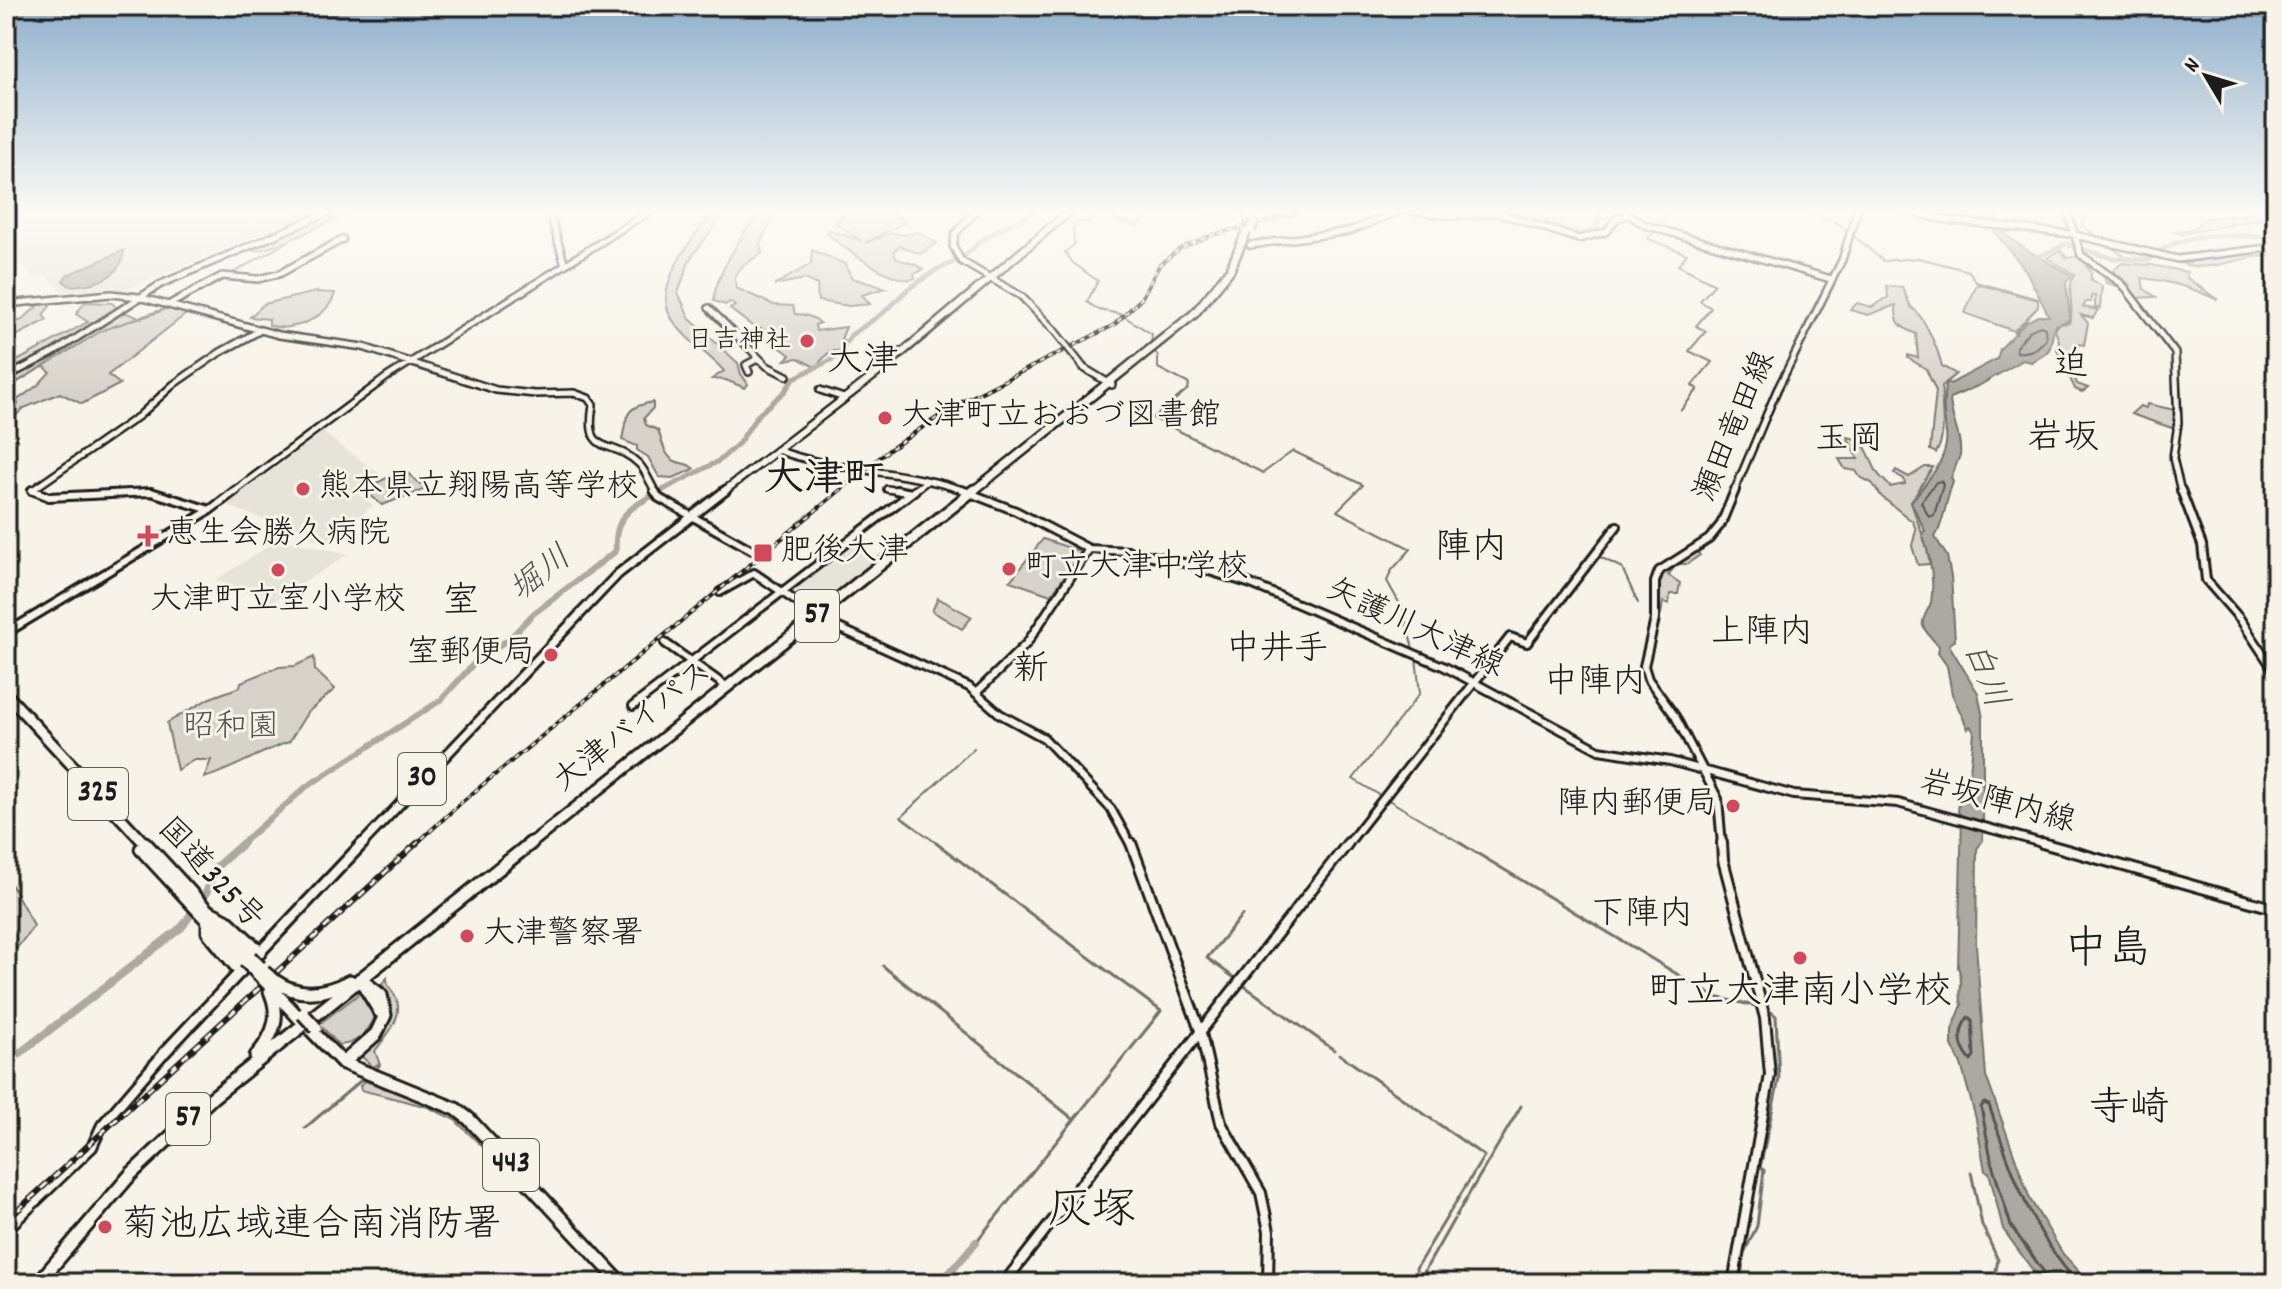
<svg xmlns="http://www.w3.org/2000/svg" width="2282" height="1289" font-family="Dekko,'Klee One',sans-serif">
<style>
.built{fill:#e6e3d9}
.green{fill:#d7d3cb;stroke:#7a7874;stroke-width:2}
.water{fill:#aca9a2;stroke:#72716c;stroke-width:2}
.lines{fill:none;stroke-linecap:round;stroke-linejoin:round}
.shore-far1{stroke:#565452;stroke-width:2}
.shore{stroke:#565452;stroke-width:3}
.stream-far1{stroke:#72716c;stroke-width:2}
.stream{stroke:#72716c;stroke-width:3}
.river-far2{stroke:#aca9a2;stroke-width:5}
.river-far1{stroke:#aca9a2;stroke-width:6}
.river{stroke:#aca9a2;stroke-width:8}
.secondary-far2-casing{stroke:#1c1c1c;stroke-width:10}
.secondary-far1-casing{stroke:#1c1c1c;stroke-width:12}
.secondary-casing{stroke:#1c1c1c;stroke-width:14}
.primary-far2-casing{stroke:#1c1c1c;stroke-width:11}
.primary-far1-casing{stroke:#1c1c1c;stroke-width:13}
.primary-casing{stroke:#1c1c1c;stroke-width:15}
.highway-far2-casing{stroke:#1c1c1c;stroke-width:12}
.highway-far1-casing{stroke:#1c1c1c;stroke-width:15}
.highway-casing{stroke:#1c1c1c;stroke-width:17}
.secondary-far2{stroke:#f7f3e8;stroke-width:5}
.secondary-far1{stroke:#f7f3e8;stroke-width:6}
.secondary{stroke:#f7f3e8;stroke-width:8}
.primary-far2{stroke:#f7f3e8;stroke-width:6}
.primary-far1{stroke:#f7f3e8;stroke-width:7}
.primary{stroke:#f7f3e8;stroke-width:9}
.highway-far2{stroke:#f7f3e8;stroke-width:7}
.highway-far1{stroke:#f7f3e8;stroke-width:9}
.highway{stroke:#f7f3e8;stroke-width:11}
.rail-far1-casing{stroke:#1c1c1c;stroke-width:4}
.rail-casing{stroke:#1c1c1c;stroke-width:6}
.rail-far1{stroke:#f7f3e8;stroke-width:2;stroke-dasharray:5;stroke-linecap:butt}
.rail{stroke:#f7f3e8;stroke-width:3;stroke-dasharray:8;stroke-linecap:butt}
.secondary-bridge-casing{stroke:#1c1c1c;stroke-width:10;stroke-linecap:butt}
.highway-bridge-far1-casing{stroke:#1c1c1c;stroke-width:12;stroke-linecap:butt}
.highway-bridge-casing{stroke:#1c1c1c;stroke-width:17;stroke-linecap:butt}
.secondary-bridge{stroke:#f7f3e8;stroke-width:5}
.highway-bridge-far1{stroke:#f7f3e8;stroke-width:7}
.highway-bridge{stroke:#f7f3e8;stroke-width:11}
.poi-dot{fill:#d1495b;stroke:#f7f3e8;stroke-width:3}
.labels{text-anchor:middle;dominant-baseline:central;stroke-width:6;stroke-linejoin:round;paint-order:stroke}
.far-poi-label{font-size:26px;fill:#1c1c1c;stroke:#f7f3e8;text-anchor:end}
.shield{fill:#f7f3e8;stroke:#5e5c59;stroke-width:2}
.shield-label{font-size:30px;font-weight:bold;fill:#1c1c1c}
.poi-label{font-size:32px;fill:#1c1c1c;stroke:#f7f3e8;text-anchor:start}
.street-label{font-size:32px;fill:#1c1c1c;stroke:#f7f3e8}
.park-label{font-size:32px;fill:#545351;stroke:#f7f3e8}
.neighbourhood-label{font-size:34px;fill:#1c1c1c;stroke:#f7f3e8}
.water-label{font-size:34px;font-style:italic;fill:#565452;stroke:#f7f3e8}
.quarter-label{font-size:36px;fill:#1c1c1c;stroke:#f7f3e8}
.near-poi-label{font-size:38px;fill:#1c1c1c;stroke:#f7f3e8}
.district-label{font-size:40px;font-weight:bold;fill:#1c1c1c;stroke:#f7f3e8}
.near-neighbourhood-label{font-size:40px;fill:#1c1c1c;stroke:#f7f3e8}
.near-quarter-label{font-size:44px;fill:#1c1c1c;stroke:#f7f3e8}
</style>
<rect width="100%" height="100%" fill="#f7f3e8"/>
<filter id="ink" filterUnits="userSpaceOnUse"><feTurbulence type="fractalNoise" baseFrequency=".0125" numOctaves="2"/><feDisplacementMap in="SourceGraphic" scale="16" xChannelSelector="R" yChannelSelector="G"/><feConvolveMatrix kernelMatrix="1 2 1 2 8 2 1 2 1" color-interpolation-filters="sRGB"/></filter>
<g filter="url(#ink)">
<path class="built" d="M6 211H317L122 291 62 292 47 276 34 278 6 248Z
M322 432 381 475 354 491 373 505 327 544 226 505Z
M279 539 349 554 272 602 216 580Z
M850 543 879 563 821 608 816 609 791 592V588Z"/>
<path class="green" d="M300 211H324L334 215C325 226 264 254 250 250L283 236Z
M715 211H726L690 259 678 293 690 319 738 363 741 374 748 384 745 388 726 380 712 379 724 371C708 353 685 340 672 319 650 287 695 234 715 211Z
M760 211H776L760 244 762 253 743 266 735 276 736 288 774 305 793 306 795 314C803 314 815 317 820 323L815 325 816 331 846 327 841 339 846 341 840 351H830L820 362 822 365 815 367 798 358 785 360 790 355 772 341 778 338 775 335 772 336 761 328 756 329 730 309 735 306 730 302 725 305 714 301C713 279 746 228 760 211Z
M852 211H891L906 222 865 243 892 233 905 235 918 232 937 243 920 254 900 246 894 251 895 257C905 264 915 261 923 270L914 274 915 278C899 288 841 247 827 233L829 230 861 241 834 222Z
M2245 211H2276V220L2268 218 2181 234 2175 232 2191 229 2207 218 2244 215Z
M2252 249H2276V257C2243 251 2209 278 2177 261H2197Z
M812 250 845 264 852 278 886 288 862 295 870 304 849 306 818 301 817 285 805 279 774 285 811 264Z
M2060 250 2067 258 2080 256 2118 286 2106 283 2104 277 2085 265 2091 273V280L2102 286 2100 308H2095V296H2091V302H2086L2083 307 2098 310 2093 318 2081 315 2088 323 2084 345 2079 344C2074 352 2073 376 2077 384L2088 388 2082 392 2075 389 2057 350 2059 341 2055 330 2058 324 2069 323C2076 308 2065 291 2074 274L2047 258Z
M2122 263 2152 265 2187 272 2186 277 2218 300C2193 288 2170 281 2142 278L2144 289 2156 297 2135 298 2130 285 2113 271Z
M1977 284 2038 300V307L2014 331 1965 313Z
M1887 286 1902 287 1911 307C1925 316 1938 350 1942 366L1956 374 1942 386C1940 409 1948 433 1936 453L1930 450 1936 391 1926 369 1908 358V355L1918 358 1916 334C1900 327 1895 323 1896 305L1868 315 1850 310 1857 303 1872 307 1888 297Z
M316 292 335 293C329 317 292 334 269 325V319L250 317 264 304Z
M54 301 43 315 47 320 6 341V325L22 320 41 303Z
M85 302 112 303 120 311 141 318 162 311 168 305 190 311 108 375 120 384 82 404 60 393 24 408 6 424V410L18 404 16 401 38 385 50 372 45 367 40 368 6 389V361L19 360 88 322 76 314Z
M653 402V408L644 418 646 425 658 430C662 440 664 456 675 461 683 465 687 462 694 469L673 478 659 477 648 457 637 450V446L622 440C627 417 623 407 653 402Z
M2147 404 2175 410V429L2131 414 2140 406 2146 408Z
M1847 437C1869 440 1868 457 1877 472 1880 478 1886 481 1890 487L1905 484 1904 479 1894 473 1896 470 1909 477 1925 467H1933L1911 502C1915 517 1931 551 1929 564L1918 565 1912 546 1916 530 1913 522 1882 497 1872 483 1860 477 1856 471 1845 469 1839 459H1858Z
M404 470 426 489 382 505 363 489Z
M1043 539 1082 552 1051 595 1010 581Z
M1696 551 1700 555 1687 564H1677L1668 575 1680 583 1678 594H1670L1669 604 1663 602 1661 615C1652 575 1662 568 1696 551Z
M938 598 972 617 962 629 932 611Z
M314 657 315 670 335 689 307 713 289 742C259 752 234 769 204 778L211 760H194L177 770 167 723 210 698 240 687 241 682 279 667 295 666Z
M6 875 34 926 6 962Z
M387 978C387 988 391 988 395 996 406 1016 386 1036 375 1051L380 1065 377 1069 378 1064 373 1067 361 1056 390 1018 391 1001 382 984Z
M359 994H363L377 1010C373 1027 358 1045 339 1045L319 1024Z
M365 1081 449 1112 478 1137 517 1180 455 1120 428 1107 361 1090 360 1086Z"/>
<path class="water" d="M1978 211H1998C1998 215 1998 219 1998 223 2002 240 2056 266 2071 275L2066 283 2070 316 2068 321 2055 325C2048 346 2058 349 2031 362L2023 360 1980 385 1950 398C1950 418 1962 435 1960 455L1951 478 1953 482C1946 499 1943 526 1935 537L1947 556 1951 577 1955 640 1949 645 1978 693 1983 718V840L1977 849 1976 945 1986 1076 2030 1199 2063 1254 2090 1283H2042L2003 1229 1989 1172 1985 1171 1976 1119 1961 1064 1952 1045V1030L1962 1005C1957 991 1965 983 1958 967L1962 816 1958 812 1959 802 1969 783 1974 732 1970 726 1968 729 1952 694 1947 666 1938 653 1939 646C1934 641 1926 633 1923 626 1921 618 1929 610 1931 602 1935 578 1930 555 1922 533L1925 531 1911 502C1925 484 1950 458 1946 433 1944 415 1942 400 1946 382L1950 384 1997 359 2000 349 2026 322 2038 316H2049L2026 271Z
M124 250C122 278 94 285 70 286L63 281 67 275Z"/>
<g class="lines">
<path class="shore-far1" d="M2040 326 2045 328 2046 339C2037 349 2031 353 2017 352L2016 347 2029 331Z
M1941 481 1943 485 1934 515 1929 517 1921 502 1936 482Z"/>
<path class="shore" d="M1968 1017 1972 1020 1974 1056 1971 1061C1959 1047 1957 1032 1968 1017Z
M2048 1283 2046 1275 2011 1226 1992 1164 1981 1107 1984 1103 1989 1105C2011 1170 2031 1232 2078 1283"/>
<path class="stream-far1" d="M1091 211 1089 223 1079 222 1073 227 1074 245 1065 252 1073 263 1098 281 1087 302 1099 310 1120 314 1152 334 1151 344
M1804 211 1841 225 1883 261 1919 258 1969 271 1976 282 2038 299V307L2014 332 2017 334
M2087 211 2082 226 2124 256
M1658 226 1670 211
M1654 231 1648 239 1687 254 1678 265 1715 284 1700 301 1711 308 1696 326 1706 331 1689 351 1712 362 1692 386 1698 389 1681 410
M231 274 294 238 353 211
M1153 349 1158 356V368L1189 384 1188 389 1153 418 1263 473 1293 451 1363 485 1337 511 1411 549 1392 570 1387 581 1402 608 1414 652
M6 389 103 330 170 307
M1619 530 1598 556 1622 568 1638 603
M1381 796 1353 779 1420 693 1416 658
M1387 799 1464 845
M939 845 901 817 974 748"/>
<path class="stream" d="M936 843 1161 1011 976 1242
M1460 843 1715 997 1760 1007
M883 966 1072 1118
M1236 979 1207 958 1242 915
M1243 985 1334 1050
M1339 1054 1484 1156 1416 1268 1418 1283
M305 1128 365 1077
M1971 1172 1982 1225 1998 1260 1996 1270 1986 1283
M1456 1216 1521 1106
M1426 1283 1424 1272 1454 1219
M1741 1283 1743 1255 1757 1226 1764 1170 1760 1168 1779 1079 1776 1016 1766 1008"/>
<path class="river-far2" d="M1107 211 1116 220 1137 225 1152 211
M1209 211 1227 214 1236 211
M1507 211C1518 213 1530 214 1540 218 1561 225 1574 241 1596 229L1601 211
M2033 259 2066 244 2112 258 2149 260C2178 229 2237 235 2276 238
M659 492 719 461 739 443 757 416 785 391 794 378 837 357 851 335 883 313 908 289 938 269 963 258 978 243 1000 229 1038 211"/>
<path class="river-far1" d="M240 845 306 787 441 700 477 660 509 639 533 614 616 551C613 513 634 506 663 490"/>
<path class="river" d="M6 1064 182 927 207 891 215 868 243 843
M941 1283 976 1242"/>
<defs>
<path id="secondary-far2" d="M549 211 565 265
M976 211 955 234 953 246 961 261 1021 296 1054 330
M1410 211 1452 216 1499 213 1579 239 1606 232 1617 218 1629 215
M1907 211 1947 220 2071 234 2178 259 2276 247
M2067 211 2081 255 2122 284 2175 353 2178 423 2173 458 2181 492
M1626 213 1645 225 1831 279
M1250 245 1350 231 1399 211
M6 304 111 294 139 297 279 335 363 347 496 390 535 394 574 393 588 398 593 405C584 459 612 437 639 464 646 471 650 484 656 492
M170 304 222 276 258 279 279 274 343 239
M709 308 767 366 787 376
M1084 368 1112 385
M749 372 746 365 759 358
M6 377 53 353 161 284 331 211
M820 390 844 398
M777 450C838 473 906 469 968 492
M887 489 908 492
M35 492 31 491 139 416 174 384 219 353 259 331
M142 492H152
M233 492 387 377 650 211
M912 492 927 481
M1734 492 1777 390 1842 260 1857 211"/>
<path id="secondary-far1" d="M32 490 49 497 151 492 210 510
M654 490 659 498 752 550
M896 490 911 493
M962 490 1016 511 1089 549 1128 551 1177 561 1251 584 1445 667 1599 750 1670 761 1794 795 1898 803 2049 845
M2181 490 2202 545 2206 580 2240 619 2276 673
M720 592 754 573 828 623 969 687 1000 714 1044 738 1111 809 1131 845
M6 633 210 510 236 490
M665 643 727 687
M977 692 1027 643 1089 549
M633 706 915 490
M1347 845 1510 637 1527 643 1617 526
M1722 845 1718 799 1675 716 1648 679 1644 666 1655 619V582L1659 571 1709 539 1721 524 1735 490"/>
<path id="secondary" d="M1131 843 1201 1033 1221 1123 1261 1193 1269 1231 1268 1283
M1722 843 1723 860 1765 1018 1770 1075 1733 1283
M2042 843 2276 909
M6 1230 92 1147 102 1125 164 1053
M1004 1283 1348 843"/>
<path id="primary-far2" d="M723 492 880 371 1070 211"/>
<path id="primary-far1" d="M361 845 618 574 726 490"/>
<path id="primary" d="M259 953 363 843
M164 1053 242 970"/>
<path id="highway-far2" d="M1249 221 1250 211
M972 492 1194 314 1230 270 1247 230"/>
<path id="highway-far1" d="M6 694 146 845
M529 845 974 490"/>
<path id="highway" d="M145 843 250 957
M141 849 245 961
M210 912 226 920 260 952
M208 921V932L240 971
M360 979 380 1012
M275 981C299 998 325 994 350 981
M274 991 299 1018
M312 1031 343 1063 456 1109 469 1119 621 1283
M256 1056C275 1034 282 1014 268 987
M343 1063 376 1034 385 1015 381 995 360 979
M38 1283 131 1174 213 1097 531 843"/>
</defs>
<use href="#secondary-far2" class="secondary-far2-casing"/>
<use href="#secondary-far1" class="secondary-far1-casing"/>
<use href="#secondary" class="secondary-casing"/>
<use href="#primary-far2" class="primary-far2-casing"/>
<use href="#primary-far1" class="primary-far1-casing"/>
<use href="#primary" class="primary-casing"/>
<use href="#highway-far2" class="highway-far2-casing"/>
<use href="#highway-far1" class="highway-far1-casing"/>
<use href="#highway" class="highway-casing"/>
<use href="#secondary-far2" class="secondary-far2"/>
<use href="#secondary-far1" class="secondary-far1"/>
<use href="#secondary" class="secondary"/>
<use href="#primary-far2" class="primary-far2"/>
<use href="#primary-far1" class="primary-far1"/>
<use href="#primary" class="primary"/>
<use href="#highway-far2" class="highway-far2"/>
<use href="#highway-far1" class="highway-far1"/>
<use href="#highway" class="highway"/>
<defs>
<path id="rail-far1" d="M415 845 463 801 889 450 956 405 1114 325 1141 299 1160 264 1181 248 1209 236 1304 211"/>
<path id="rail" d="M6 1221 417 843"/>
</defs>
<use href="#rail-far1" class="rail-far1-casing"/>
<use href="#rail" class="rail-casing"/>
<use href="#rail-far1" class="rail-far1"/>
<use href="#rail" class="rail"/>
<defs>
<path id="secondary-bridge" d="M1054 330 1084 368"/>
<path id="highway-bridge-far1" d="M1251 230 1254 221"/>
<path id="highway-bridge" d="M250 957 260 967
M245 961 270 986
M264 972 275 981
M303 1014 316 1028"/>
</defs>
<use href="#secondary-bridge" class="secondary-bridge-casing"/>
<use href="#highway-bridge-far1" class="highway-bridge-far1-casing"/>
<use href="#highway-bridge" class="highway-bridge-casing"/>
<use href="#secondary-bridge" class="secondary-bridge"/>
<use href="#highway-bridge-far1" class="highway-bridge-far1"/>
<use href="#highway-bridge" class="highway-bridge"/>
</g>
</g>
<linearGradient id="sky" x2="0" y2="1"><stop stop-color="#90b0cc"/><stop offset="0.54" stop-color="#fbfaf5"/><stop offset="1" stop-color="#fbfaf5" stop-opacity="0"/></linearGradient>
<rect width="2282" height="392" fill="url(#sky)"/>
<g class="poi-dot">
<circle cx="807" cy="341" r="8"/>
<circle cx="885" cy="418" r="8"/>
<circle cx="303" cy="489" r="8"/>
<path d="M144 524h8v8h8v8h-8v8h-8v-8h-8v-8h8z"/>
<rect x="753" y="543" width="20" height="20" rx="4"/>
<circle cx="1009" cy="569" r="8"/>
<circle cx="278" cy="570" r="8"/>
<circle cx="551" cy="655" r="8"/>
<circle cx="1733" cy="806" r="8"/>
<circle cx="467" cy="936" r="8"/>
<circle cx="1800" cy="958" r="8"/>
<circle cx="105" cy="1227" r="8"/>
</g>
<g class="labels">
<g class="far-poi-label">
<text x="791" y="341">日吉神社</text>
</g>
<g class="shield">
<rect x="795" y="590" width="44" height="52" rx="6"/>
<rect x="398" y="753" width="48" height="52" rx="6"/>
<rect x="68" y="768" width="60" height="52" rx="6"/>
<rect x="166" y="1093" width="44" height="52" rx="6"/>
<rect x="483" y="1139" width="56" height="52" rx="6"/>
</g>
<g class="shield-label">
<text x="817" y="616">57</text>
<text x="422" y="779">30</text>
<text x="98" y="794">325</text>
<text x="188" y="1119">57</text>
<text x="511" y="1165">443</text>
</g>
<g class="poi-label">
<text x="901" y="418">大津町立おおづ図書館</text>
<text x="319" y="489">熊本県立翔陽高等学校</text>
<text x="166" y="536">恵生会勝久病院</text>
<text x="781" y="553">肥後大津</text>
<text x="1025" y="569">町立大津中学校</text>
<text x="278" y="602" text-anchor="middle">大津町立室小学校</text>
<text x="535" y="655" text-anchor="end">室郵便局</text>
<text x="1717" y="806" text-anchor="end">陣内郵便局</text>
<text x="483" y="936">大津警察署</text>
</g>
<g class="street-label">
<text transform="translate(1737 427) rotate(-67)">瀬田竜田線</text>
<text transform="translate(1414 630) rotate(25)">矢護川大津線</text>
<text transform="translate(634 728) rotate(-38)">大津バイパス</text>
<text transform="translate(1997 804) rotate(15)">岩坂陣内線</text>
<text transform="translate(209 875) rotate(47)">国道325号</text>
</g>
<g class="park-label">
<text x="231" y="729">昭和園</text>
</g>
<g class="neighbourhood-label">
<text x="2071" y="367">迫</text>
<text x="1849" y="441">玉岡</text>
<text x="1762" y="634">上陣内</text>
<text x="1277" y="651">中井手</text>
<text x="1595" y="684">中陣内</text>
<text x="1642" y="916">下陣内</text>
</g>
<g class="water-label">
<text transform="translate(542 576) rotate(-38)">堀川</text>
<text transform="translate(1983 676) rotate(69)">白川</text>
</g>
<g class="quarter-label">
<text x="863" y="363">大津</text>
<text x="2063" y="440">岩坂</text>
<text x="1471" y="550">陣内</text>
<text x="461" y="604">室</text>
<text x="1031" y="672">新</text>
</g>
<g class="near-poi-label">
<text x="1800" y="994">町立大津南小学校</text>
<text x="121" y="1227" text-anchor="start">菊池広域連合南消防署</text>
</g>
<g class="district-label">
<text x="824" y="481">大津町</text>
</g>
<g class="near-neighbourhood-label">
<text x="2129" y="1111">寺崎</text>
</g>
<g class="near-quarter-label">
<text x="2108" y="952">中島</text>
<text x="1092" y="1213">灰塚</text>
</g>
</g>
<rect width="2282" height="1289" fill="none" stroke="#f7f3e8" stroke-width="32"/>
<rect x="16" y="16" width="2250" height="1257" fill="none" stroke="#1c1c1c" stroke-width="3" filter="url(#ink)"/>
<g transform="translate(2206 76) rotate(308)" stroke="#f7f3e8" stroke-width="6" paint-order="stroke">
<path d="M0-6L14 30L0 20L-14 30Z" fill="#1c1c1c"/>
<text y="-12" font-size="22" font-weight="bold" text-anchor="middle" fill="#1c1c1c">N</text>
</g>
</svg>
